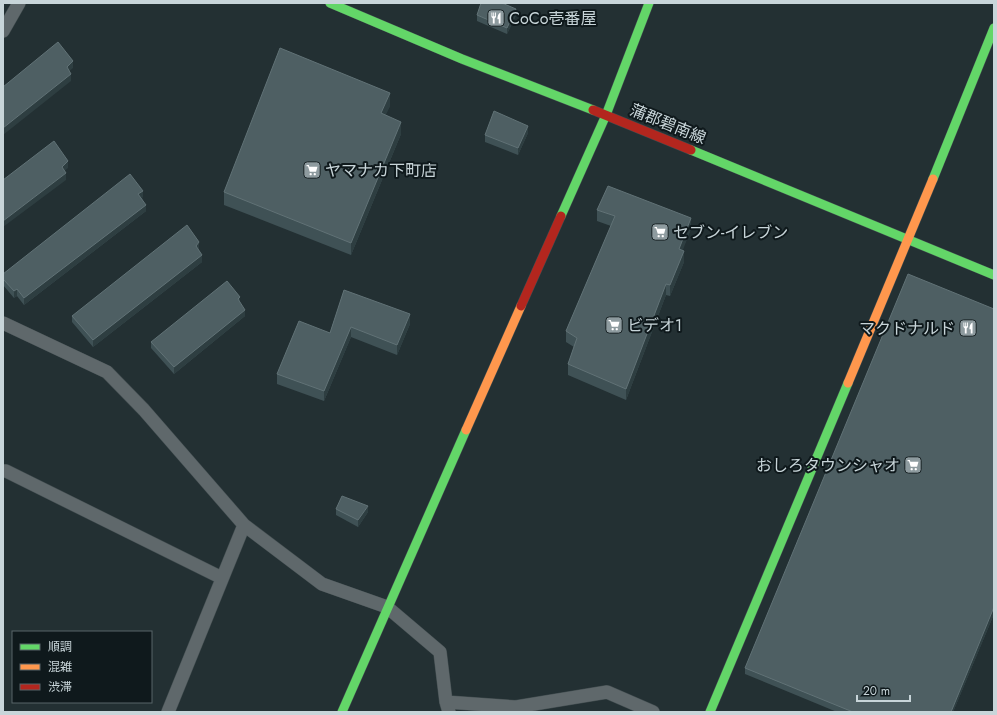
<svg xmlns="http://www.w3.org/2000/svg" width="997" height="715" font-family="Jost,'Noto Sans JP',sans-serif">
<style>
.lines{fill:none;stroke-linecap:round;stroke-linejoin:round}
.street-casing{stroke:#414c4f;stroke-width:14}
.fast-casing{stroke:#414c4f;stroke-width:10}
.slow-casing{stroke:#414c4f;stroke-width:10}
.jam-casing{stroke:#414c4f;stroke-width:10}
.street{stroke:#5f686b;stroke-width:13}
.fast{stroke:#63d668;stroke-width:9}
.slow{stroke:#ff974d;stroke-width:9}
.jam{stroke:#b3261e;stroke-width:9}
.wall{fill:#3f5155}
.shaded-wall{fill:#2e3e41}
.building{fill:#4e5f63;stroke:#617276}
.labels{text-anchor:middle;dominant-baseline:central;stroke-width:4;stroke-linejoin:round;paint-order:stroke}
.poi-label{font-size:16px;fill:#c8d5d9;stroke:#0f191c;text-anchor:start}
.street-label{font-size:16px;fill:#c8d5d9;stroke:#0f191c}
</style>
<rect width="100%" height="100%" fill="#233033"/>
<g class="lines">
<defs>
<path id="street" d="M3 31 19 3
M3 323 107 372 144 410 244 525 322 584 387 607 440 652 446 702 449 712
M3 471H6L222 578
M446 702 516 707 607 692 653 712
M168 712 244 525"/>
<path id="fast" d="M330 3 462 59 593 110
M691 150 994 275
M933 179 994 28
M561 216 606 115 649 3
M342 712 466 430
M710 712 848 383"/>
<path id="slow" d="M848 383 933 179
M466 430 521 306"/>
<path id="jam" d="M593 110 691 150
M521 306 561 216"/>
</defs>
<use href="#street" class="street-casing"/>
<use href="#fast" class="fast-casing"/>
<use href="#slow" class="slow-casing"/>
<use href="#jam" class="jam-casing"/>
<use href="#street" class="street"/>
<use href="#fast" class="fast"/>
<use href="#slow" class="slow"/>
<use href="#jam" class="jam"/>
</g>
<path class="wall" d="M477 15H516L507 34 477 21Z
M390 106 385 115 401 134 351 255 224 205V192Z
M528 133 518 155 485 142V135Z
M143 197 142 198 146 211 24 305 17 296 14 298 3 285V274Z
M597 210 691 229 682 250 684 262 670 296 666 295 626 400 568 375V364L574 347 566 342V331L611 226 597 221Z
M199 249 198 250 202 262 93 347 72 322V316Z
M344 290 410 324 397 355 351 337 324 401 277 384V374L330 333Z
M240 303 245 316 174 374 151 348V342Z
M994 309V614L953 712H837L745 674V668Z
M336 509 368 512 358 527 336 515Z"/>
<path class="shaded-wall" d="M516 9V15L507 34V28Z
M73 61V68L67 73V67Z
M71 74V81L3 135V128Z
M390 93V106L381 126V113Z
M401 122V134L351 255V243Z
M528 126V133L518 155V148Z
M68 161V168L62 173V167Z
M66 173V180L3 227V221Z
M143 191V197L138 200V194Z
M146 205V211L24 305V298Z
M691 218V229L679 260V249Z
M199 242V249L196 253V246Z
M684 251V262L670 296V285Z
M202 255V262L93 347V340Z
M666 284V295L626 400V389Z
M17 289V296L14 298V291Z
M240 297V303L238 299Z
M245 310V316L174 374V367Z
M410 314V324L397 355V345Z
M351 327V337L324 401V391Z
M368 506V512L358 527V520Z
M994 607V614L953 712H951Z"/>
<path class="building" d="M481 3H502L516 9 507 28 477 15Z
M58 42 73 61 67 67 71 74 3 128V87Z
M280 48 390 93 381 113 401 122 351 243 224 192Z
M494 111 528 126 518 148 485 135Z
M54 141 68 161 62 167 66 173 3 221V180Z
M130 174 143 191 138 194 146 205 24 298 17 289 14 291 3 279V274Z
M608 186 691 218 679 249 684 251 670 285 666 284 626 389 568 364 577 338 566 331 615 216 597 210Z
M187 225 199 242 196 246 202 255 93 340 72 316Z
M908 274 994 309V607L951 712H853L745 668Z
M227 281 240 297 238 299 245 310 174 367 151 342Z
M344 290 410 314 397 345 351 327 324 391 277 374 299 321 330 333Z
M342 496 368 506 358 520 336 509Z"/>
<defs>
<symbol id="restaurant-square" viewBox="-11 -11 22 22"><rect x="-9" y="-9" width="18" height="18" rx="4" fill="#8e9b9f" stroke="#0f191c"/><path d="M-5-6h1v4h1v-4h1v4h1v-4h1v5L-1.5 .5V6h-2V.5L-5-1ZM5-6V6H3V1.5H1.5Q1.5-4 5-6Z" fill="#fff"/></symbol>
<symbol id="supermarket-square" viewBox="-11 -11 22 22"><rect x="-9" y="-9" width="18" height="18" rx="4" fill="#8e9b9f" stroke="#0f191c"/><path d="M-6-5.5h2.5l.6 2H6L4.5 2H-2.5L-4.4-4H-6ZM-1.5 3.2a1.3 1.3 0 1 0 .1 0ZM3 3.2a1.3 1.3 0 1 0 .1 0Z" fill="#fff"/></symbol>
</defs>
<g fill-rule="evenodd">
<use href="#restaurant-square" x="486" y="8" width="20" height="20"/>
<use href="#supermarket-square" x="302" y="160" width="20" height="20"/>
<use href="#supermarket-square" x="650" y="222" width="20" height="20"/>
<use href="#supermarket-square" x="604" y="315" width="20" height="20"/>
<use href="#restaurant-square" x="958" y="318" width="20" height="20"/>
<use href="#supermarket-square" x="903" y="455" width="20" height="20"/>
</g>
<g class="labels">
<g class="poi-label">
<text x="509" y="18">CoCo壱番屋</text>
<text x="325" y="170">ヤマナカ下町店</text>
<text x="673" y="232">セブン-イレブン</text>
<text x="627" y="325">ビデオ1</text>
<text x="955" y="328" text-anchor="end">マクドナルド</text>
<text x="900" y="465" text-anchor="end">おしろタウンシャオ</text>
</g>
<g class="street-label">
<text transform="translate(668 124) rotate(22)">蒲郡碧南線</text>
</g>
</g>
<rect width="997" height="715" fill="none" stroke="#c8d5d9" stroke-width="8"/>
<rect x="12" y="631" width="140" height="72" fill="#0f191c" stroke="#596468"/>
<rect x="20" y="644" width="20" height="6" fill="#63d668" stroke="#596468"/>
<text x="48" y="651" font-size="12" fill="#c8d5d9">順調</text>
<rect x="20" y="664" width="20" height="6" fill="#ff974d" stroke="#596468"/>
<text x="48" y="671" font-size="12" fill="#c8d5d9">混雑</text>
<rect x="20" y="684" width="20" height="6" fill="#b3261e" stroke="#596468"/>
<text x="48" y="691" font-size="12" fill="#c8d5d9">渋滞</text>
<path d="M857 695v6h53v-6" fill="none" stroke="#c8d5d9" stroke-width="2"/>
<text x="863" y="695" font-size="12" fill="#c8d5d9" stroke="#0f191c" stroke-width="3" paint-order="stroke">20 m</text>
</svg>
